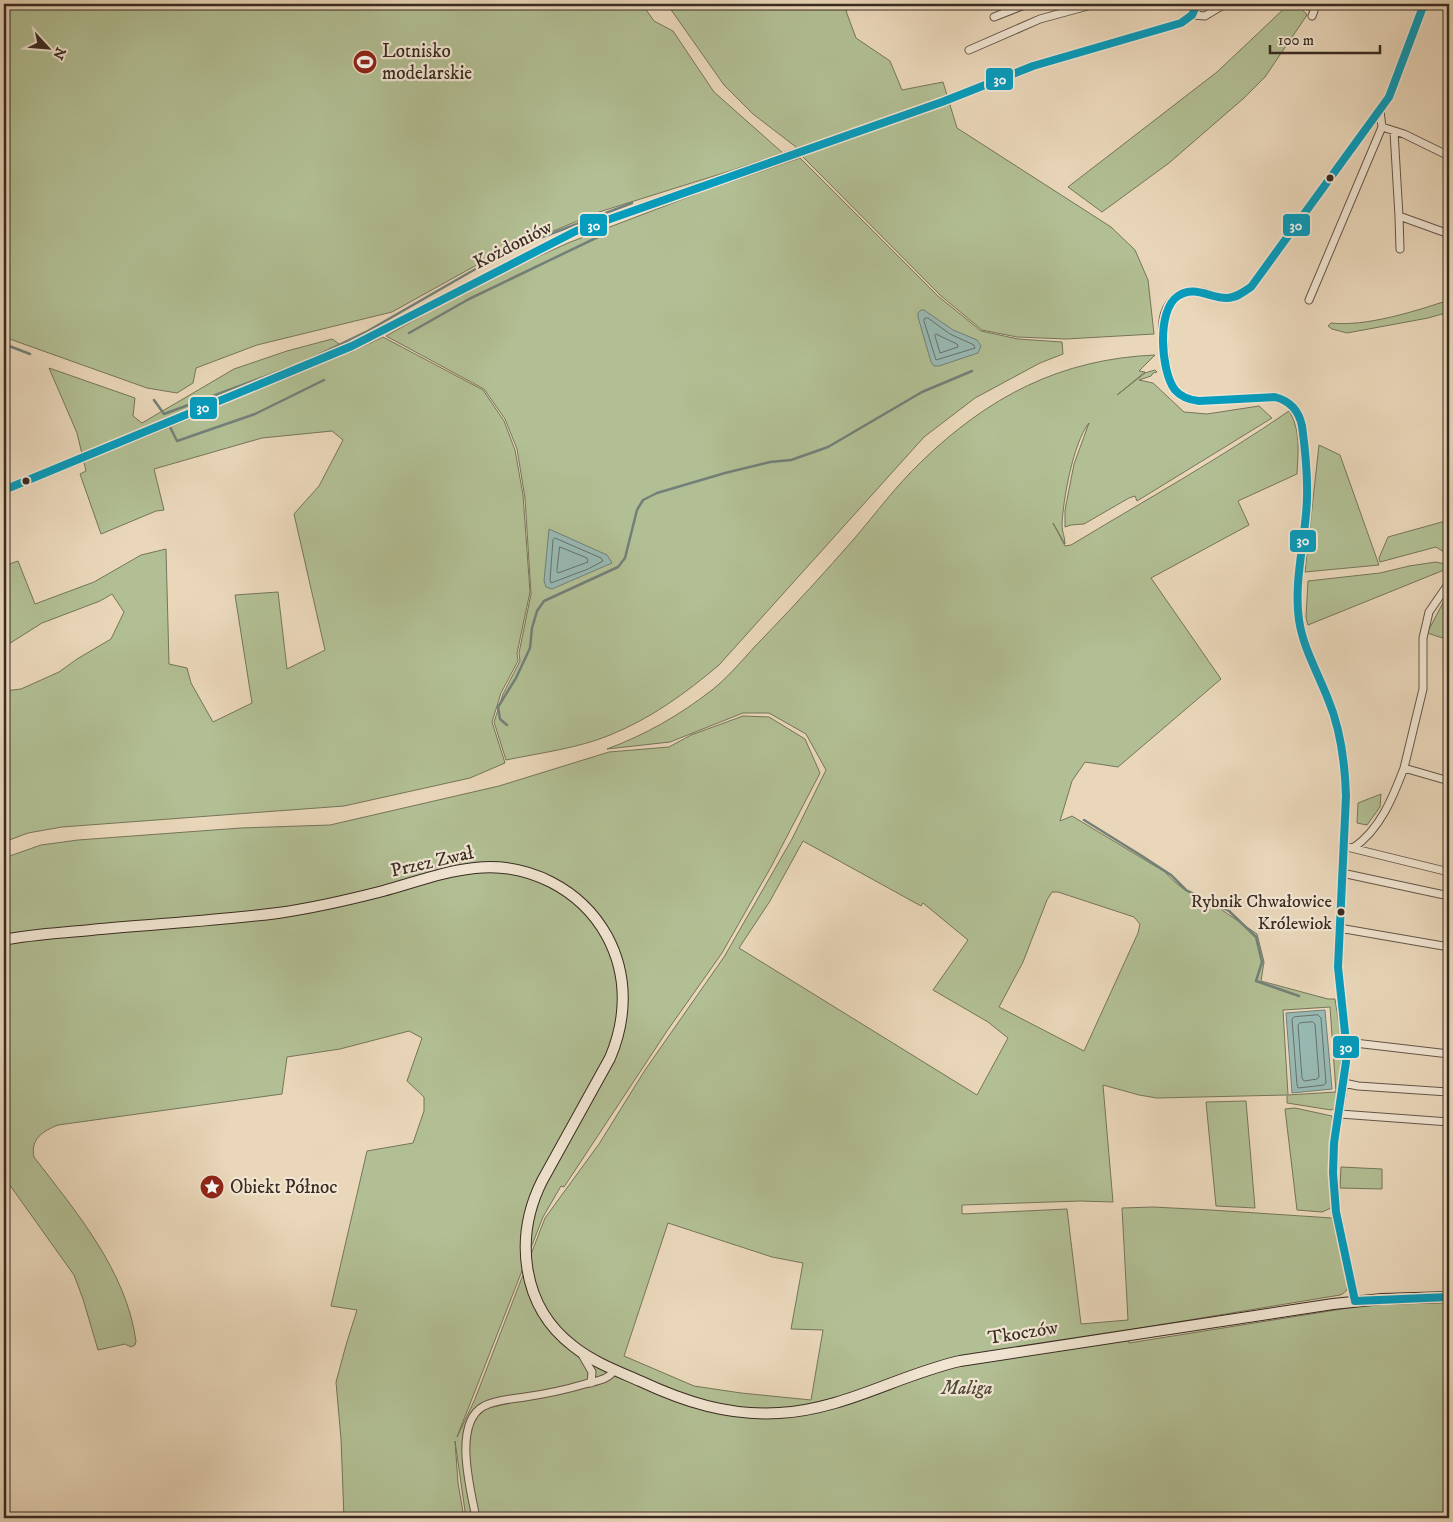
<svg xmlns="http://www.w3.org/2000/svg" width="1453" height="1522" font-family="'IM FELL DW Pica',serif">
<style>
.green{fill:#b2bf94;stroke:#75755b;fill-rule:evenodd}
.water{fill:#98b9b3;stroke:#728079}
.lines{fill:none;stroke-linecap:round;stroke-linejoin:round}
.shore{stroke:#68726a;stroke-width:1}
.stream{stroke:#728079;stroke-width:2.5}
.street-casing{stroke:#645648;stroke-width:9}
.secondary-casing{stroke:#382b22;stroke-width:12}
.street{stroke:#f1e5d2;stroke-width:7}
.secondary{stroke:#f1e5d2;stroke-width:10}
.bus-1-casing{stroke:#f1e5d2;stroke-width:11}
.bus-1{stroke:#069cbd;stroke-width:8}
.bus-dot{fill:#382b22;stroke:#f1e5d2;stroke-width:2}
.labels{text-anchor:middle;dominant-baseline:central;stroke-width:4.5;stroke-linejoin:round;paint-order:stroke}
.bus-label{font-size:18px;fill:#382b22;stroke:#f1e5d2;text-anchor:end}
.poi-label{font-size:19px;fill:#382b22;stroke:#f1e5d2;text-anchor:start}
.street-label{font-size:19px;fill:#382b22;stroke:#f1e5d2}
.park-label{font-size:19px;font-style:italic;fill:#504939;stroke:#f1e5d2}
.line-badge{stroke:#f1e5d2;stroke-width:2}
.badge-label{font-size:14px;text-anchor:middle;font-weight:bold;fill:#fff}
</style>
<rect width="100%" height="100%" fill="#ead7ba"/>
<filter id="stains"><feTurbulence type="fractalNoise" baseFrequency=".004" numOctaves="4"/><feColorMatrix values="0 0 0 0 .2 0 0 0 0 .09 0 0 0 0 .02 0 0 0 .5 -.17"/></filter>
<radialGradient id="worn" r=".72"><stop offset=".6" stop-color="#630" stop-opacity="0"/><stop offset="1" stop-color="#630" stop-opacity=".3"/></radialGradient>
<path class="green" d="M4 4H642L654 21 673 31 714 92 784 154 599 212 493 256 392 312 257 345 196 368 193 383 177 393 147 388 4 337Z
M667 4H855L846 11 856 38 890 61 902 90 943 82 957 128 1111 227 1135 250 1148 280 1154 334 1066 339 1017 337 982 330 940 295 803 157 796 147 753 114 724 85Z
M1289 4H1297L1307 15 1265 77 1244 98 1169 163 1102 212 1068 187 1217 72Z
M800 158 938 296 981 331 1018 339 1062 342 1063 354 1040 363 975 398 924 437 719 665C686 693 650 719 610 735 579 748 540 753 506 760L494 722 503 694 520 661 519 653 531 594 525 498 517 449 505 419 484 389 386 336 459 295 517 266 568 243 704 191Z
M1449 300V312L1428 318 1347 333 1332 329 1328 326 1331 323C1366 327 1416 311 1449 300Z
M383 337 483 390 504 421 515 450 523 495 530 592 517 653 518 661 501 693 492 722 505 763 470 778 344 806 62 827 28 833 4 842V691L21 689 59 672 77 659 111 639 124 612 112 594 100 601 42 623 4 647V566L18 561 35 604 94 582 141 555 166 549 169 664 187 668 191 683 213 722 252 703 235 595 278 592 287 669 325 650 294 514 319 486 343 440 332 431 262 438 154 469 164 510 156 511 101 534 80 474 86 471 77 433 49 368 135 398 133 416 142 423 234 369 287 351 332 339 351 352Z
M1155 355 1139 371 1145 372 1117 395 1145 373 1155 370 1157 372 1153 373 1151 376 1139 380 1153 383 1184 412 1207 414 1259 406 1272 418 1137 501 1135 496 1129 498 1084 524 1071 525 1065 527V510L1074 464 1089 423C1073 443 1063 500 1062 525 1062 532 1065 537 1065 544L1053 523 1065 546 1071 545C1144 501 1219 459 1289 411 1301 430 1298 452 1297 474L1238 501 1249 525 1151 578 1221 679 1118 767 1085 762 1072 781 1060 821 1072 816 1165 872C1180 890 1199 898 1220 907L1222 910 1257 934 1264 962 1261 981 1328 999H1335L1342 1042 1340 1074 1336 1108 1331 1110 1287 1103V1095L1157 1098 1139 1095 1103 1085 1113 1202 1080 1201 962 1205V1214L1067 1209 1081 1324 1128 1320 1122 1208 1153 1207 1211 1210 1332 1218 1347 1282C1348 1289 1347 1292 1340 1295L1129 1330V1343L1367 1305 1449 1301V1518H466L455 1441 458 1483 464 1518H344L341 1439 336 1382 346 1345 357 1310 331 1306 367 1151 413 1143 424 1111V1097L407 1081 422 1038 409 1031 340 1049 287 1057 282 1094 58 1125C43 1131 30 1139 34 1157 76 1212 126 1270 136 1341L135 1345 131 1347 125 1344 98 1350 83 1299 74 1275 4 1177V858L41 845 78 840 241 828 330 825 499 786 609 752 669 747 691 735 743 716 769 717 805 739 820 773 771 867 722 953 667 1031 564 1187 561 1186 543 1217 457 1437 475 1399 545 1218 599 1144 645 1070 724 957 792 839 826 770 806 734 769 713H743L670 742 607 749C645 735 680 715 712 690 731 675 747 654 764 637 795 605 825 572 854 539 876 513 896 486 921 462 988 397 1060 359 1155 355ZM803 841 921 906 923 903 968 940 933 990 988 1022 1008 1038 977 1095 739 948 770 901ZM1052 892H1058L1134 917 1140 924 1138 933 1084 1051 999 1007 1023 962 1047 900ZM1330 1007 1336 1092 1288 1095 1283 1010ZM668 1223 772 1257 803 1263 791 1329 823 1330 811 1400 741 1393 694 1386 624 1356Z
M1319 445 1340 455 1379 565 1305 572Z
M1449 520V555L1436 547 1380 562 1379 558 1388 537Z
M1436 562 1449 565V568L1308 625 1306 617 1308 581 1380 573 1409 566Z
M1449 594V640L1427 633 1444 601Z
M1381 794 1380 807 1367 825 1357 823 1358 803Z
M1246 1101 1255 1208 1216 1206 1206 1102Z
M1295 1108 1332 1116 1333 1124 1329 1164 1331 1208 1322 1212 1297 1210 1285 1109Z
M1341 1167 1382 1169V1189L1340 1188Z"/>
<path class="water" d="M921 310H924L953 330 977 340 981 346 978 353 939 366H934L931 362 918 317V313Z
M549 529 607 555 612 563 552 589 546 587 544 581Z
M1325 1010 1332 1089 1292 1093 1286 1013Z"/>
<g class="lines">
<path class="shore" d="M925 318H928L950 334 974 345 975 348 936 360 924 321Z
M936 334 957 344 958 347 940 353 935 336Z
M555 538 601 558 603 561 588 569 551 583 550 580 553 540Z
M560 547 587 558 588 562 558 573 557 571Z
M1318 1015 1321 1018 1326 1083 1324 1085 1298 1088 1297 1085 1292 1019 1294 1017Z
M1313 1022 1315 1024 1319 1077 1317 1079 1304 1081 1302 1078 1298 1025 1300 1023Z"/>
<path class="stream" d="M409 333 469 299 598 237
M4 344 30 354
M154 400 164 414 304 362 366 332 472 271 509 252 532 241 632 203
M170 427 177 441 255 414 324 380
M507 725 500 719 498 707 516 678 530 648 532 628 537 611 544 601 618 567 625 558 637 510 643 500 657 493 725 473 770 462 791 460 828 447 922 392 972 371
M1084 820 1142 856 1171 875 1186 890 1229 911 1256 937 1262 962 1256 981 1299 996"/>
<defs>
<path id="street" d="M1310 4 1314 11 1312 16
M1192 15 1205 16 1225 4
M994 17 1027 4
M969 50 1040 19 1095 4
M1382 127 1404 134 1449 156
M1394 132 1399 216
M1400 249 1399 216 1449 234
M1309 300 1382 127 1380 111
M4 490 193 413 352 346 576 231 740 172 942 102 1033 66 1181 23 1192 15 1197 4
M1404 768 1423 689V638L1429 612 1449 583
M1343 846 1449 872
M1353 848C1380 830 1393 797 1404 768L1449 781
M1342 873 1449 896
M1339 928 1449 947
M1346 1042 1449 1054
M1344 1083 1358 1086 1448 1092
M1340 1114 1449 1122
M1355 1301 1336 1212 1333 1173 1334 1143 1344 1083 1346 1062V1042L1338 967 1346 796C1346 763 1341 731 1329 700 1313 661 1295 636 1298 591 1300 561 1305 531 1307 501 1308 483 1306 465 1304 447 1303 437 1304 424 1298 414 1293 405 1285 399 1275 397L1199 401C1186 401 1175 393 1170 381 1164 366 1165 351 1163 336 1160 311 1172 287 1201 292 1209 293 1218 298 1227 298 1236 297 1243 293 1251 287L1389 97 1424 4
M581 1353 592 1372 591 1383
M476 1518C471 1491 452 1423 484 1406 496 1400 511 1399 525 1397 545 1394 565 1390 585 1384 595 1381 609 1380 614 1370"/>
<path id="secondary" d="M4 940C32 934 62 933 91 930 153 924 216 921 278 913 313 908 348 900 383 891 413 883 444 871 475 868 528 862 581 889 607 936 628 975 627 1018 610 1058L542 1181C514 1237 521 1306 573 1346 593 1362 617 1371 640 1381 685 1402 728 1416 779 1413 843 1410 898 1375 960 1361L1333 1304 1382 1299 1449 1297"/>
</defs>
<use href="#street" class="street-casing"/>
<use href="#secondary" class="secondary-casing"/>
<use href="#street" class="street"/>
<use href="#secondary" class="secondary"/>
<defs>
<path id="bus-1" d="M4 490 352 346 576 231 942 102 1033 66 1181 23 1192 15 1197 4
M1355 1301 1336 1212 1333 1173 1334 1143 1346 1062V1042L1338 967 1346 796C1345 763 1341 730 1328 699 1318 673 1303 648 1299 620 1294 585 1303 549 1306 514 1309 485 1306 455 1302 426 1299 411 1290 401 1275 397L1199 401C1190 400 1181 397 1175 390 1161 372 1156 310 1178 296 1195 285 1209 298 1227 298 1236 298 1244 292 1251 287L1389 97 1424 4
M1355 1301 1449 1297"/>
</defs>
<use href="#bus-1" class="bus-1-casing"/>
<use href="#bus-1" class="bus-1"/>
</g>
<defs>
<symbol id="stadium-disc" viewBox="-11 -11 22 22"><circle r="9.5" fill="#8f2418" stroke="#f1e5d2"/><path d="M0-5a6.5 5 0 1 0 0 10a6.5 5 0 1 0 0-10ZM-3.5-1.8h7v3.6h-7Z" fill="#fff"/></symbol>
<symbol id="sight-disc" viewBox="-11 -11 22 22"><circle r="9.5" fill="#8f2418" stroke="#f1e5d2"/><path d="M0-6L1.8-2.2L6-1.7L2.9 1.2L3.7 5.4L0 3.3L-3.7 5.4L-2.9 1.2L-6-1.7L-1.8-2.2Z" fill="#fff"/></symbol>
</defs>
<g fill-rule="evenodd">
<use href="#stadium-disc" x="351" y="48" width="28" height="28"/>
<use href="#sight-disc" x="198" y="1173" width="28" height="28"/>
</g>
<g class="bus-dot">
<circle cx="1330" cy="178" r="4.5"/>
<circle cx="26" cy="481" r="4.5"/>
<circle cx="1341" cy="912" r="4.5"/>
</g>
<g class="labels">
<g class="bus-label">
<text x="1332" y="902">Rybnik Chwałowice<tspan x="1332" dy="22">Królewiok</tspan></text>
</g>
<g class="poi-label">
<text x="382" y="51">Lotnisko<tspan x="382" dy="22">modelarskie</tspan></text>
<text x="230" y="1187">Obiekt Północ</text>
</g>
<g class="street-label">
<text transform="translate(513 245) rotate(-27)">Kożdoniów</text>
<text transform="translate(432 862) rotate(-13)">Przez Zwał</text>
<text transform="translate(1023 1333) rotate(-9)">Tkoczów</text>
</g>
<g class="park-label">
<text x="967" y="1388">Maliga</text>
</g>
</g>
<g class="line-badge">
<rect x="985" y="67" width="29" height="24" rx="5" fill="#069cbd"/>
<rect x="579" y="213" width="29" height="24" rx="5" fill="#069cbd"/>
<rect x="1282" y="213" width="29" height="24" rx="5" fill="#069cbd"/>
<rect x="189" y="396" width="29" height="24" rx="5" fill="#069cbd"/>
<rect x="1289" y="529" width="28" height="24" rx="5" fill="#069cbd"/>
<rect x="1332" y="1035" width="28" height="24" rx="5" fill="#069cbd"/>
</g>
<g class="badge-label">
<text x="1000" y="84">30</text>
<text x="594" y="230">30</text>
<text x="1296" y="230">30</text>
<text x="203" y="412">30</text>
<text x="1303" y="545">30</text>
<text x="1346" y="1052">30</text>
</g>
<rect width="1453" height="1522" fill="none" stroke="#ead7ba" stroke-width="20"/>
<rect x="5" y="5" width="1443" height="1512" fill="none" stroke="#382b22" stroke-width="2.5"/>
<rect x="10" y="10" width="1433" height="1502" fill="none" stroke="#382b22"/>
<g transform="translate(48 48) rotate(116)" stroke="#f1e5d2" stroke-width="4" paint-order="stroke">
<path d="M0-4L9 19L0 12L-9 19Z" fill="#382b22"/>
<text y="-8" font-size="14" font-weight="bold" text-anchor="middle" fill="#382b22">N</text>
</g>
<path d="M1270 45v8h110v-8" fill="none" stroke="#382b22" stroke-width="2.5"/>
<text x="1278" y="45" font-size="15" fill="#382b22" stroke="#f1e5d2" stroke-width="4" paint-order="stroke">100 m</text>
<rect width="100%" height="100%" filter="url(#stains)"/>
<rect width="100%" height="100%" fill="url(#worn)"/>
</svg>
